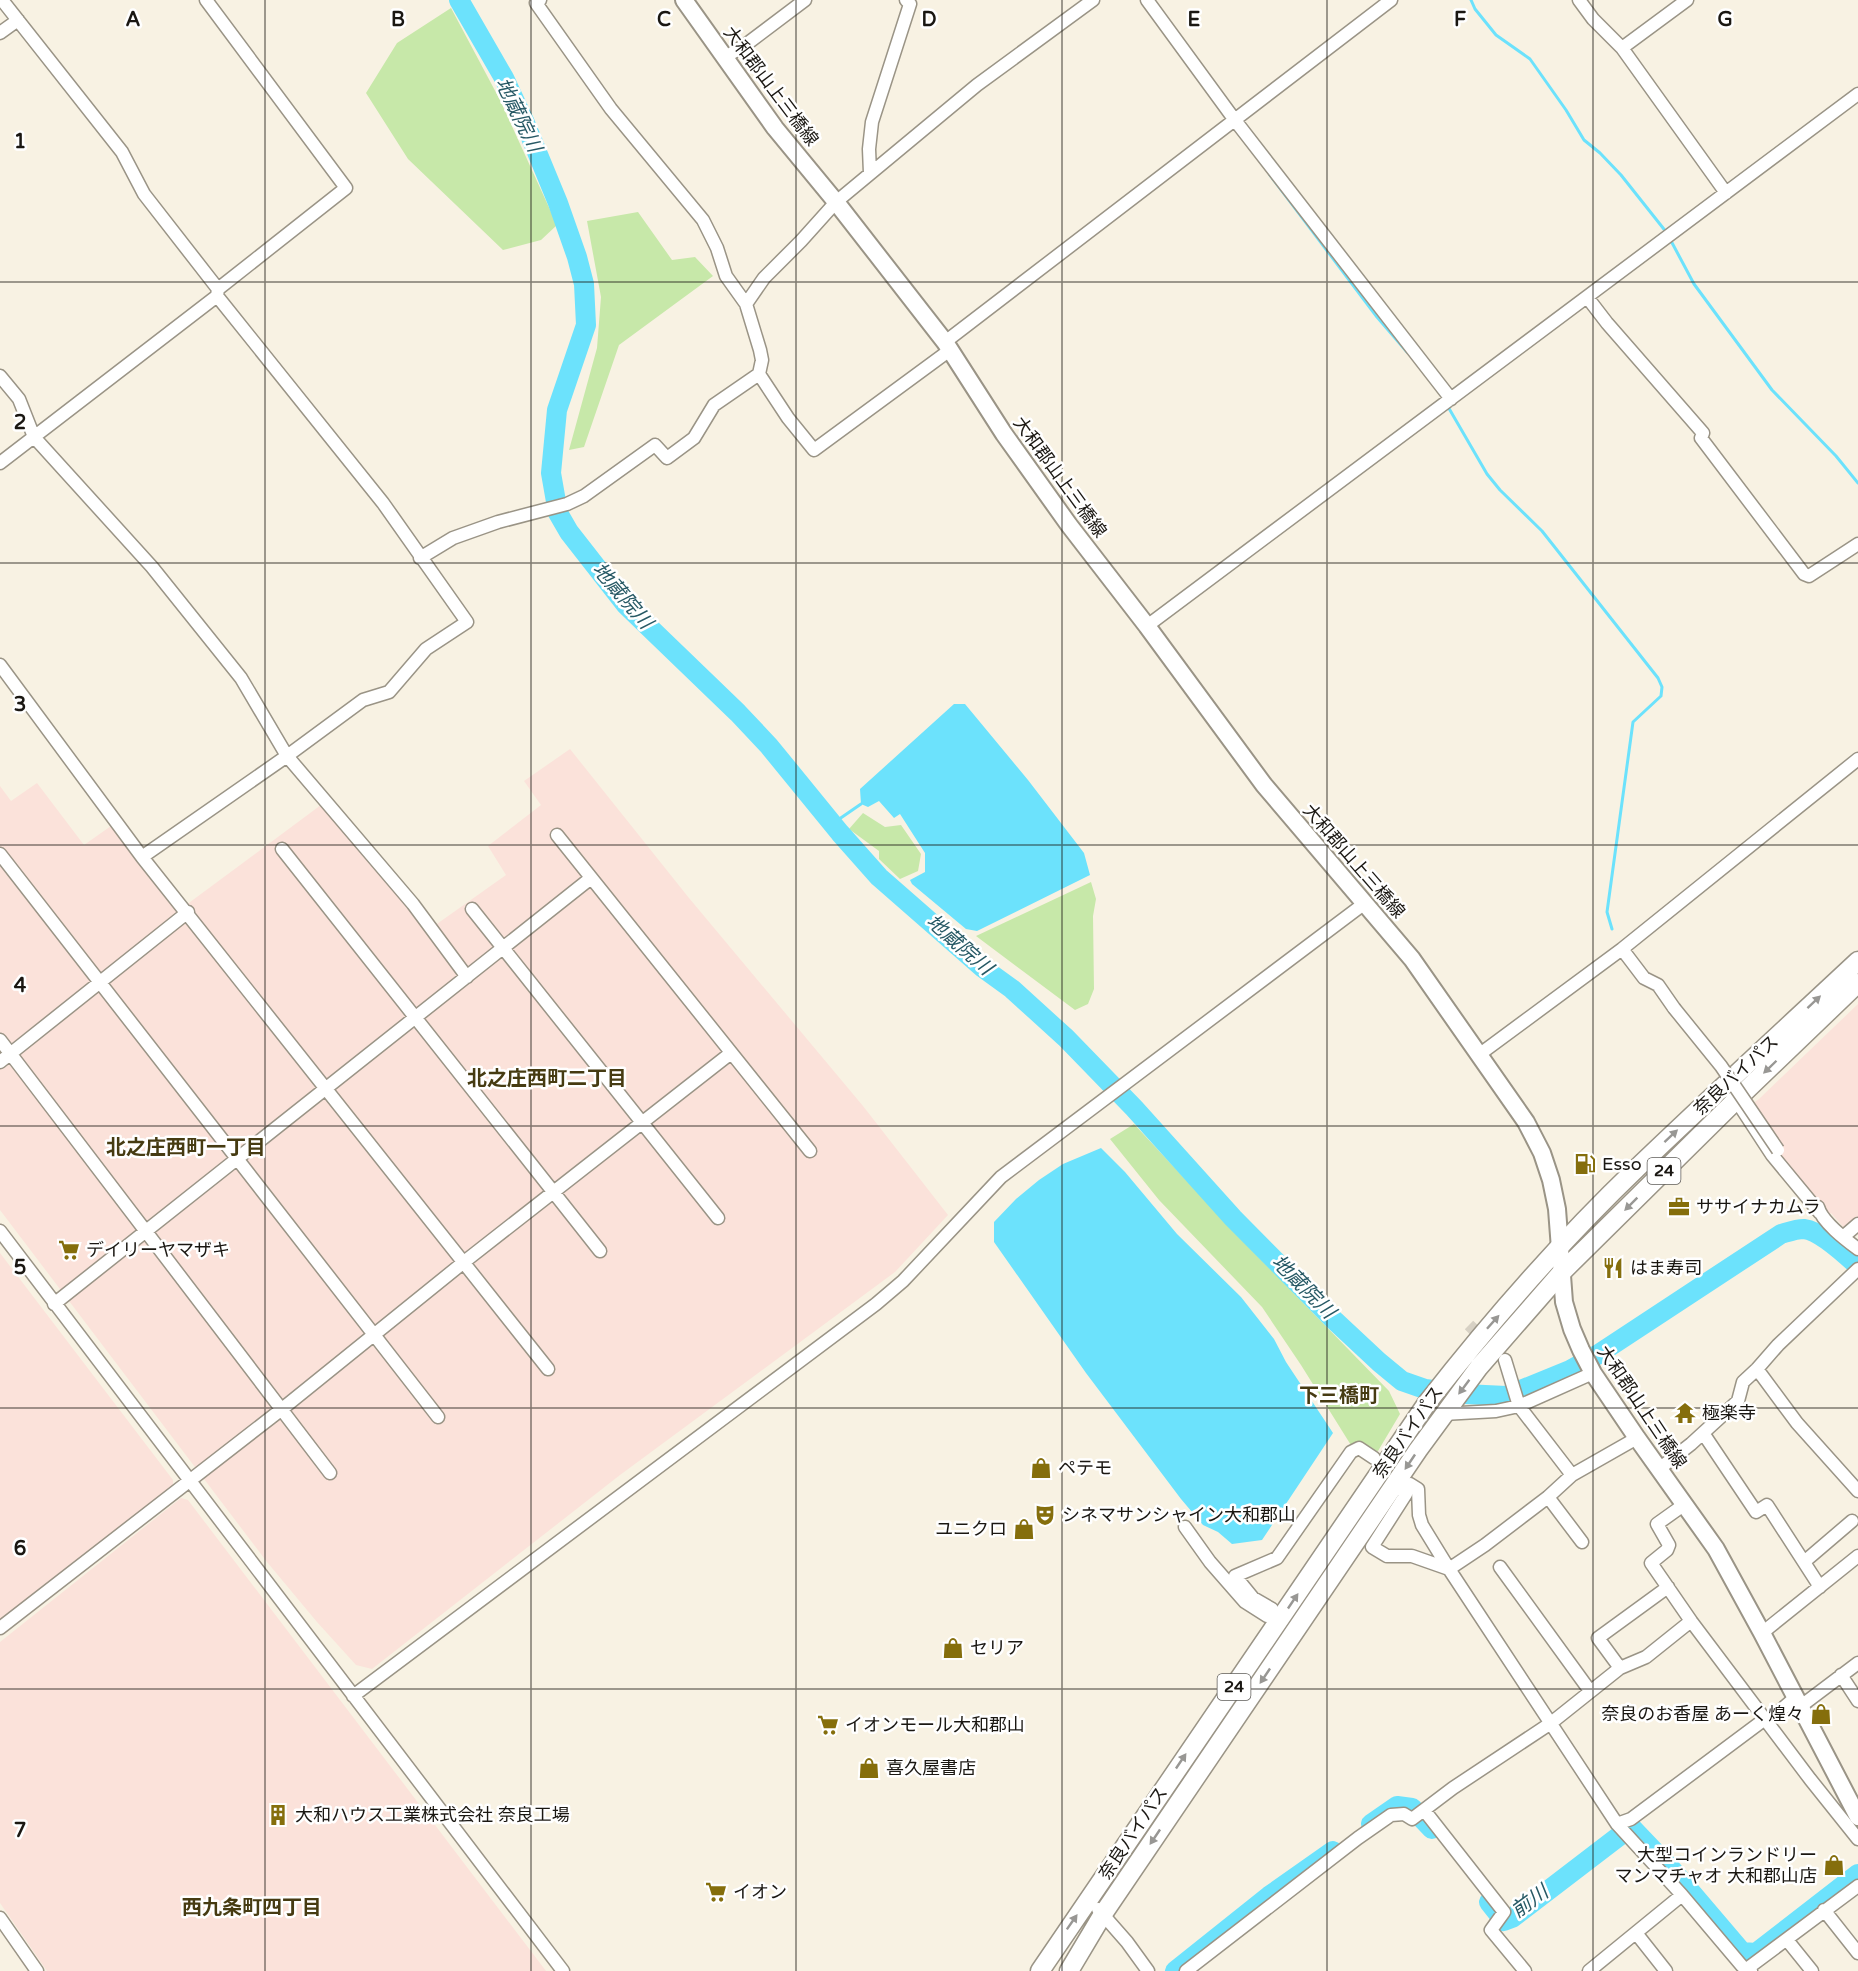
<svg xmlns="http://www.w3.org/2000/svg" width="1858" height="1971" font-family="'Varela Round','Noto Sans JP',sans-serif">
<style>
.industrial{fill:#fbe2da}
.green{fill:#c7e8a9}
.water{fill:#6ce2fc}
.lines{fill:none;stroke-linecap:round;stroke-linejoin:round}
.stream{stroke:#6ce2fc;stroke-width:3}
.river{stroke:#6ce2fc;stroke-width:20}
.minor-tunnel{stroke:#d7d1c4;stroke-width:12;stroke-dasharray:12 6;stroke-linecap:butt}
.minor-casing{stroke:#9a9486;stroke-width:15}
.major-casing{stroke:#9a9486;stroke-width:20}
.highway-casing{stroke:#9a9486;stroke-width:21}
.minor{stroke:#fff;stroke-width:12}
.major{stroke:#fff;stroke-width:16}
.highway{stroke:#fff;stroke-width:18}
.minor-bridge-casing{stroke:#9a9486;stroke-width:15;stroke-linecap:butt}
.minor-bridge{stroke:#fff;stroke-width:12}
.oneway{fill:#989794}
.grid{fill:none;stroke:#1a1712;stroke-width:1.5;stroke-opacity:0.55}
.labels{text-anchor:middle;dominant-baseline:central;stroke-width:5;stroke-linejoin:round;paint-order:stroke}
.shield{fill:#fff;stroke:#5f5d59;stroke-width:1.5}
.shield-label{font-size:16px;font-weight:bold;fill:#1a1712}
.street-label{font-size:18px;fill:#1a1712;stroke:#fff}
.poi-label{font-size:18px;fill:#1a1712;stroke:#fff;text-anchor:start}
.water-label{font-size:20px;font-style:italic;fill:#275965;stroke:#fff}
.neighbourhood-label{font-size:20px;font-weight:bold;fill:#463b12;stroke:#fff}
.grid-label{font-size:20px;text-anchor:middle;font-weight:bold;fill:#1a1712;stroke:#fff;stroke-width:5;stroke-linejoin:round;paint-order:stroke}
</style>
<rect width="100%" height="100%" fill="#f8f2e3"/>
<path class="industrial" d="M570 749 689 898 863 1106 948 1215 895 1272 620 1475 372 1669 356 1665 317 1622 267 1562 0 1210V786L11 801 37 783 84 845 111 826 178 911 329 799 434 926 506 875 488 846 541 805 524 781Z
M1858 1004V1221L1846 1230 1831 1213 1826 1217 1819 1201 1813 1193 1811 1195 1775 1151 1746 1108 1759 1099Z
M0 1253 173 1480V1486L0 1623Z
M181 1498 188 1500 546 1971H47L0 1903V1642Z"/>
<path class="green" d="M451 8 500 100 557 225 541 240 503 250 408 159 366 93 397 43Z
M638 212 672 260 695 257 713 276 619 345 584 447 569 450 597 348 601 297 587 221Z
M863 813 885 827 901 825 921 854 918 871 900 879 879 859V851L849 829Z
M1091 882 1096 899 1093 916 1094 989 1088 1004 1075 1010 976 936Z
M1134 1124 1237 1235 1389 1391 1400 1414 1378 1451 1354 1450 1301 1365 1262 1307 1159 1200 1110 1139Z"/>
<path class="water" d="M954 704H965L1028 780 1084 853 1090 875 977 931 966 929 912 884 910 880 925 872V853L900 814 894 818 879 801 868 807 861 804 860 789Z
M1101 1148 1125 1172 1177 1234 1241 1297 1274 1339 1286 1362 1333 1433 1262 1540 1232 1544 1218 1532 1203 1525 1181 1499 1086 1373 994 1242V1222L1016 1199 1039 1180 1063 1164Z"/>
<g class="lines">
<path class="stream" d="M1471 0 1475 9 1496 35 1530 59 1566 110 1584 140 1600 153 1621 175 1667 233
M1270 175 1377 317 1407 352
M1670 239 1694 284 1772 390 1836 456 1858 483
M1447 405 1487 474 1500 490 1542 531 1658 678 1662 687 1661 696 1633 722 1607 912 1612 929
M832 824 861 804"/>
<path class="river" d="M459 0 504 78 525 123 558 203 577 257 584 284 586 325 557 410 551 473 558 513 569 532 626 605 738 713 769 746 840 833 879 877 983 968 1012 989 1066 1038 1134 1108 1233 1218 1334 1320 1379 1362 1402 1381 1425 1389 1464 1394 1506 1396 1570 1370 1597 1355 1781 1234C1788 1232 1796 1229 1804 1229 1821 1231 1846 1255 1858 1266
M1371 1824 1397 1806 1412 1808 1432 1829
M1489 1902 1504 1921 1512 1918 1631 1827 1673 1871 1742 1952 1756 1953 1858 1874
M1175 1971 1269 1896 1333 1851"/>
<path class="minor-tunnel" d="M1469 1325 1505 1360"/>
<defs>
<path id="minor" d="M2 0 122 152 144 194 218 289 217 296 383 503 467 622 426 649 389 692 363 700 287 756 413 904 467 977
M206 0 346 188 218 289
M540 0 536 3 611 109 703 220 717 248 726 276 746 304 760 350 762 360 759 374 788 418 814 450 950 350
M1147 0 1234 119 1451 399
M1579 0 1593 19 1622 48 1726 193
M0 33 18 20
M1622 48 1687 0
M724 58 748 43 805 0
M870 173 869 149 872 122 910 4 906 0
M1587 297 1607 323 1703 433 1701 438 1804 574 1809 576 1858 544
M746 304 764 278 801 241 836 202 977 85 1093 0
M945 342 1391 0
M0 376 19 399 34 437 152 567 241 678 287 756 142 857
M0 463 217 296
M420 558 453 538 498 522 567 504 584 496 655 445 667 458 694 438 714 405 759 374
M1147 626 1858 94
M0 665 142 857 548 1369
M557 835 810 1151
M282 849 600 1251
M0 854 438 1417
M472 909 718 1218
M1622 949 1644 978 1658 985 1674 1008
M0 1040 330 1473
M1480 1054 1622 949 1858 759
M0 1062 188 912
M1736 1100 1772 1155 1820 1213
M1818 1207C1822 1222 1846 1240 1858 1249
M0 1231 563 1971
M1843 1237 1858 1224
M54 1304 591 878
M1505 1360 1519 1406 1572 1475
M1757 1369 1797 1423 1858 1491
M1443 1414 1496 1411 1519 1406 1593 1373
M1703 1433 1756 1512 1767 1505 1820 1587
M1659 1469 1691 1444 1738 1401 1743 1382 1757 1369 1778 1345 1858 1269
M1395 1484 1406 1494 1372 1547 1387 1556H1412L1449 1569
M1410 1484 1418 1489 1419 1515 1422 1525 1449 1569 1617 1824 1682 1895 1742 1966 1751 1971
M1548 1497 1582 1542
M1685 1504 1657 1524 1669 1545 1667 1550 1651 1563 1691 1621
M1185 1527 1210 1562 1245 1602 1267 1616 1272 1609 1253 1598 1235 1576 1277 1558 1351 1452 1359 1448 1374 1458
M1804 1562 1852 1521
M1500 1567 1590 1691
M1449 1569 1485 1545 1548 1497 1572 1475 1637 1438
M0 1628 282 1409 464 1262 731 1053
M1762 1633 1858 1556
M1620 1668 1598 1638 1668 1587
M1841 1675 1858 1701
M353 1696 876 1304 903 1281 1001 1177 1365 903
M1801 1706 1858 1663
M1767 1722 1796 1697
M1424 1810 1504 1912 1491 1930 1525 1971
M1617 1824 1631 1819 1765 1719
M1098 1909 1127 1942 1148 1971
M1824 1910 1858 1953
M0 1918 37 1971
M1636 1933 1666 1971
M1787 1940 1812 1971
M1748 1968 1858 1886
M1186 1971 1358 1838 1391 1815 1404 1814 1412 1819 1453 1788 1551 1723 1620 1668 1646 1657 1691 1621 1810 1779 1858 1839
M1589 1971 1682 1895"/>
<path id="major" d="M684 0 775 128 836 202 945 342 1004 434 1069 525 1147 626 1264 785 1412 959 1526 1122 1542 1153 1551 1180 1557 1209 1564 1302 1572 1329 1581 1350 1593 1373 1637 1438 1716 1549 1762 1633 1858 1817"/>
<path id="highway" d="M1040 1971 1427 1403C1491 1321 1560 1242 1636 1169 1709 1099 1784 1030 1858 961
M1069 1971 1103 1914 1418 1450 1479 1367 1561 1273 1736 1100 1858 983"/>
</defs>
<use href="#minor" class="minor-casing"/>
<use href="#major" class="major-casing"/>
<use href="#highway" class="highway-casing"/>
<use href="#minor" class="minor"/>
<use href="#major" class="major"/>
<use href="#highway" class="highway"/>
<defs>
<path id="minor-bridge" d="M1674 1008 1721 1066 1778 1150"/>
</defs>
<use href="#minor-bridge" class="minor-bridge-casing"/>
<use href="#minor-bridge" class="minor-bridge"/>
</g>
<defs><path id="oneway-solid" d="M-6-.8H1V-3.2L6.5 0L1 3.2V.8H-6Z" transform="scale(1.5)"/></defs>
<g class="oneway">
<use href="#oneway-solid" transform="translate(1814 1002) rotate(-43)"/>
<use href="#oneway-solid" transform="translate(1770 1067) rotate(136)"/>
<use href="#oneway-solid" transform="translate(1671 1136) rotate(-43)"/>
<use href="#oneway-solid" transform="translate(1631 1204) rotate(135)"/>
<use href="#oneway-solid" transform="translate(1493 1322) rotate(-48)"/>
<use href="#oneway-solid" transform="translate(1464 1387) rotate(127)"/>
<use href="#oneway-solid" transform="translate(1410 1462) rotate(124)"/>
<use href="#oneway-solid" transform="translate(1293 1601) rotate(-56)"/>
<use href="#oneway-solid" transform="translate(1265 1676) rotate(124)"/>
<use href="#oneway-solid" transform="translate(1181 1761) rotate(-56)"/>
<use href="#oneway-solid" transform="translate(1155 1837) rotate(124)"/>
<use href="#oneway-solid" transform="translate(1072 1922) rotate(-55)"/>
</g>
<path class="grid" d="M265 0V1971M531 0V1971M796 0V1971M1062 0V1971M1327 0V1971M1593 0V1971M0 282H1858M0 563H1858M0 845H1858M0 1126H1858M0 1408H1858M0 1689H1858"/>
<defs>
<symbol id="fuel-bare" viewBox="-9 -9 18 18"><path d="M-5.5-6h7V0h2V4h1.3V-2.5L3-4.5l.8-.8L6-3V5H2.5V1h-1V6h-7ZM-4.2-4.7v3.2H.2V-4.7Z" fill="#856e0c" stroke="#fff" stroke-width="2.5" paint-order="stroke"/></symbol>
<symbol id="office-bare" viewBox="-9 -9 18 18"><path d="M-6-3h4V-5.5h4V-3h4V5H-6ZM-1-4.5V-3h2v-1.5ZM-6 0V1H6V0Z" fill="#856e0c" stroke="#fff" stroke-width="2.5" paint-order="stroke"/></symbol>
<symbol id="supermarket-bare" viewBox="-9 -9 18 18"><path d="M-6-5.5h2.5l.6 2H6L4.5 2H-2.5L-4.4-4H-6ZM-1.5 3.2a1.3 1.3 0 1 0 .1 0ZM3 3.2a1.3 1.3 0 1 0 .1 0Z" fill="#856e0c" stroke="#fff" stroke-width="2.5" paint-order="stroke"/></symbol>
<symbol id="restaurant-bare" viewBox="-9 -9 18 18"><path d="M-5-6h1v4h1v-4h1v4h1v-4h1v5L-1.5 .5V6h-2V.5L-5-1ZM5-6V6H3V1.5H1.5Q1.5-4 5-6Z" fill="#856e0c" stroke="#fff" stroke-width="2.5" paint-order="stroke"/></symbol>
<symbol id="temple-bare" viewBox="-9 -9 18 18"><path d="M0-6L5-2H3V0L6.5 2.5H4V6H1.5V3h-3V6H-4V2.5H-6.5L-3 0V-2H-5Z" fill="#856e0c" stroke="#fff" stroke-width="2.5" paint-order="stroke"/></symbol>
<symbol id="shop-bare" viewBox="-9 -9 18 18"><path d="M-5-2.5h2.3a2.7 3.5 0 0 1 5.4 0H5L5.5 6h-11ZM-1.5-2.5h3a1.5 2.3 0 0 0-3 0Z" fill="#856e0c" stroke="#fff" stroke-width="2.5" paint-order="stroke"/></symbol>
<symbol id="theatre-bare" viewBox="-9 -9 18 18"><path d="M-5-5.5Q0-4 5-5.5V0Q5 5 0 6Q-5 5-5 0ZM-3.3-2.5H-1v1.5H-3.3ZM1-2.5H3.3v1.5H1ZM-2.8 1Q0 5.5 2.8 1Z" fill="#856e0c" stroke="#fff" stroke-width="2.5" paint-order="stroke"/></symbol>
<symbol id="building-bare" viewBox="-9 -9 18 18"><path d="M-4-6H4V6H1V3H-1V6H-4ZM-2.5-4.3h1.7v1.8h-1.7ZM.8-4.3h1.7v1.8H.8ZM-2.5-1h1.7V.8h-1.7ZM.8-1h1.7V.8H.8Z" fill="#856e0c" stroke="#fff" stroke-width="2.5" paint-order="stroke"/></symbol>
</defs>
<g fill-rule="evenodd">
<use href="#fuel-bare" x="1570" y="1149" width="30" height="30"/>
<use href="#office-bare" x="1664" y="1192" width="30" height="30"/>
<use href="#supermarket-bare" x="54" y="1235" width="30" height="30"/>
<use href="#restaurant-bare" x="1598" y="1253" width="30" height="30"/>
<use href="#temple-bare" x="1670" y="1398" width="30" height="30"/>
<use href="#shop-bare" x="1026" y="1453" width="30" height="30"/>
<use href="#theatre-bare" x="1030" y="1500" width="30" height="30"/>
<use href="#shop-bare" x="1009" y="1514" width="30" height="30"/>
<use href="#shop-bare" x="938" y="1633" width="30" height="30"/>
<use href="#shop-bare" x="1806" y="1699" width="30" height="30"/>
<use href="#supermarket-bare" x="813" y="1710" width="30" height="30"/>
<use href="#shop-bare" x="854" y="1753" width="30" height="30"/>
<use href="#building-bare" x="263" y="1800" width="30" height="30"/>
<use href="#shop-bare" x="1819" y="1850" width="30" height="30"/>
<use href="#supermarket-bare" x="701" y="1877" width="30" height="30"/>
</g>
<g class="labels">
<g class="shield">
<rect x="1647.5" y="1158" width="33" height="26" rx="4.5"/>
<rect x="1217.5" y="1674" width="33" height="26" rx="4.5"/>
</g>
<g class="shield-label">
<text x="1664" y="1171">24</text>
<text x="1234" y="1687">24</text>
</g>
<g class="street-label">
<text transform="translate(771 86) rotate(53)">大和郡山上三橋線</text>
<text transform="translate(1060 477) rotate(54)">大和郡山上三橋線</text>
<text transform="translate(1354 861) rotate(49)">大和郡山上三橋線</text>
<text transform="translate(1736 1075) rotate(-43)">奈良バイパス</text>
<text transform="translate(1642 1407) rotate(56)">大和郡山上三橋線</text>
<text transform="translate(1408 1432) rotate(-55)">奈良バイパス</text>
<text transform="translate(1133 1833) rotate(-56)">奈良バイパス</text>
</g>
<g class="poi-label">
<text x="1602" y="1164">Esso</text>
<text x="1696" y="1207">ササイナカムラ</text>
<text x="86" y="1250">デイリーヤマザキ</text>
<text x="1630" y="1268">はま寿司</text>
<text x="1702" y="1413">極楽寺</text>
<text x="1058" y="1468">ペテモ</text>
<text x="1062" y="1515">シネマサンシャイン大和郡山</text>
<text x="1007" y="1529" text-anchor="end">ユニクロ</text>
<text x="970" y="1648">セリア</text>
<text x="1804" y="1714" text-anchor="end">奈良のお香屋 あーく煌々</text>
<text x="845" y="1725">イオンモール大和郡山</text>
<text x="886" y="1768">喜久屋書店</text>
<text x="295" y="1815">大和ハウス工業株式会社 奈良工場</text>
<text x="1817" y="1855" text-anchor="end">大型コインランドリー<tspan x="1817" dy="21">マンマチャオ 大和郡山店</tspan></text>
<text x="733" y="1892">イオン</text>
</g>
<g class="water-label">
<text transform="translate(518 115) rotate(64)">地蔵院川</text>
<text transform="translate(622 596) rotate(49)">地蔵院川</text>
<text transform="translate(959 945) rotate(41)">地蔵院川</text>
<text transform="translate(1303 1287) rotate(45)">地蔵院川</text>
<text transform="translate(1530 1902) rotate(-36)">前川</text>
</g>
<g class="neighbourhood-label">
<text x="547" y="1079">北之庄西町二丁目</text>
<text x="186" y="1148">北之庄西町一丁目</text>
<text x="1339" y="1396">下三橋町</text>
<text x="252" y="1908">西九条町四丁目</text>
</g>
</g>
<g class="grid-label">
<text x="133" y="26">A</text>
<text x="398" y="26">B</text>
<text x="664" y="26">C</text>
<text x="929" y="26">D</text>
<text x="1194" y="26">E</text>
<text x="1460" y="26">F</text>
<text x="1725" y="26">G</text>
<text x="20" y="148">1</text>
<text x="20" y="429">2</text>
<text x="20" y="711">3</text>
<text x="20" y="992">4</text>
<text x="20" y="1274">5</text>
<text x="20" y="1555">6</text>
<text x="20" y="1837">7</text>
</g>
</svg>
